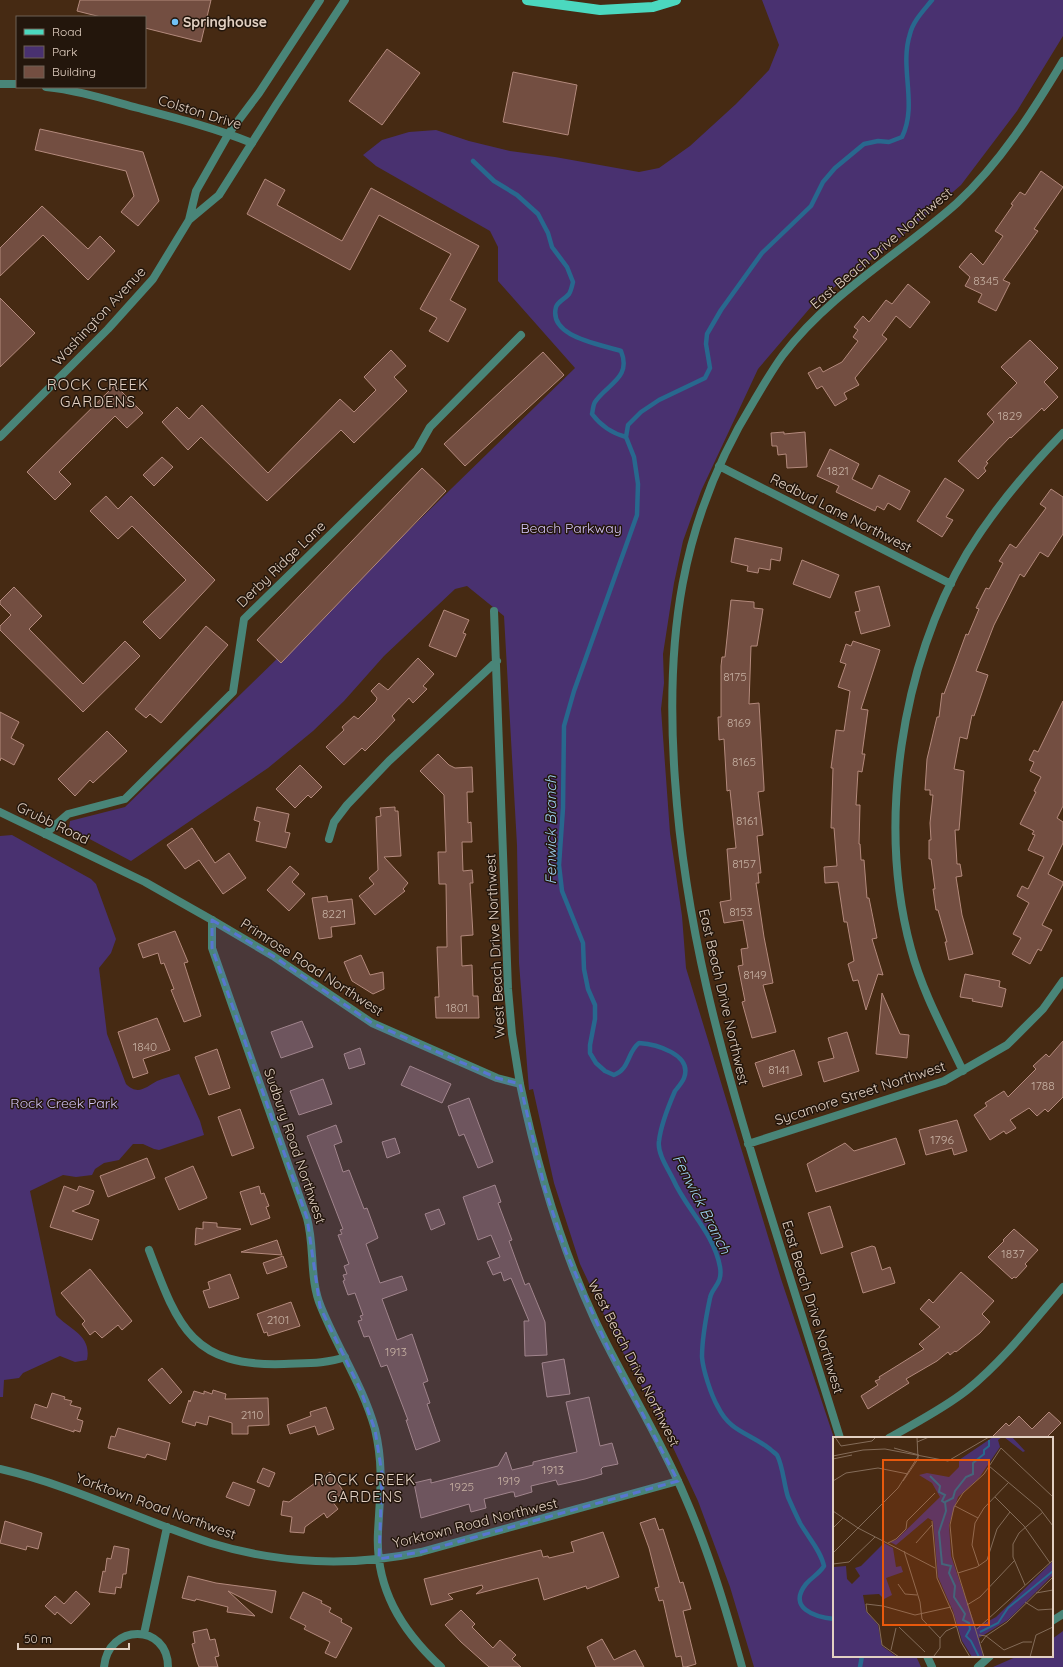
<svg xmlns="http://www.w3.org/2000/svg" width="1063" height="1667" font-family="Quicksand,sans-serif">
<style>
.green{fill:#493170}
.lines{fill:none;stroke-linecap:round;stroke-linejoin:round}
.stream{stroke:#28688e;stroke-width:4.5}
.building{fill:#734e41;stroke:#b3897c}
.minor{stroke:#498578;stroke-width:8}
.tertiary{stroke:#498578;stroke-width:8}
.primary{stroke:#4bd8bf;stroke-width:10}
.marked{fill:#5875d1;fill-opacity:0.2;stroke:#5875d1;stroke-width:3;stroke-dasharray:8 5;stroke-linejoin:round}
.poi-dot{fill:#71c1f5;stroke:#23160c;stroke-width:1.5}
.labels{text-anchor:middle;dominant-baseline:central;stroke-width:3;stroke-linejoin:round;paint-order:stroke}
.number-label{font-size:12px;fill:#c6b0a2}
.poi-label{font-size:14px;font-weight:bold;fill:#e2d0c2;stroke:#23160c;text-anchor:start}
.street-label{font-size:14px;fill:#e2d0c2;stroke:#23160c}
.park-label{font-size:14px;fill:#d2c3f5;stroke:#23160c}
.neighbourhood-label{font-size:15px;letter-spacing:1px;fill:#e2d0c2;stroke:#23160c}
.water-label{font-size:15px;font-style:italic;fill:#9ed1f3;stroke:#23160c}
.inset-river{fill:none;stroke:#28688e;stroke-width:2}
.inset-road{fill:none;stroke:#846c59;stroke-width:1}
.view{fill:#e8590c;fill-opacity:0.15;stroke:#e8590c;stroke-width:2}
.inset-edge{fill:none;stroke:#e2d0c2;stroke-width:2}
</style>
<rect width="100%" height="100%" fill="#462a13"/>
<path class="green" d="M762 0H1063V36L1017 111 961 185 896 241 816 301 758 369 701 491 683 541 674 583 663 654 664 683 661 709 670 833 682 916 686 968 781 1279 834 1438V1656H916L921 1667H754L730 1587 698 1501 663 1426 613 1334 580 1264 554 1183 533 1089 529 1090 519 963 517 845 504 616 467 586 455 589 384 656 344 701 313 731 268 768 131 861 69 828 70 821 125 807 575 368 498 281V247L490 231 376 166 363 155 382 140 409 132 436 130 469 141 510 151 555 157 639 172 659 168 690 146 736 104 769 70 779 45Z
M12 835 91 879 96 884 116 939 111 953 99 968 107 1034 126 1084C138 1096 146 1087 157 1081 164 1078 172 1076 179 1074L200 1121 204 1135 159 1150 154 1149 143 1144H133L119 1160 104 1163 95 1169 92 1175 76 1177 63 1175 30 1191 56 1315C70 1330 92 1335 87 1360L75 1362 60 1356 23 1373 19 1378 4 1380 3 1397H0V836Z
M1063 1631V1667H993L1018 1656H1052V1639Z"/>
<g class="lines">
<path class="stream" d="M473 161 494 181 517 195 538 214 548 233 552 247 567 267 573 282C572 286 571 291 569 294 565 299 558 301 556 307 548 337 600 344 621 351 632 378 607 384 595 402 593 405 593 410 592 414 601 426 611 433 626 437
M834 1619C815 1617 787 1608 806 1584 812 1577 819 1574 824 1566 821 1551 808 1537 800 1523 796 1515 792 1506 788 1497 784 1485 783 1466 777 1455 775 1453 772 1451 770 1449 750 1433 730 1432 718 1407 711 1395 703 1370 702 1357 702 1337 706 1317 710 1298 712 1287 723 1284 720 1267 714 1233 686 1209 673 1179 668 1169 657 1153 659 1141 661 1124 668 1107 675 1091 678 1087 682 1083 684 1078 693 1054 655 1044 639 1043 627 1052 630 1069 614 1075L605 1071 596 1063 590 1053V1045L595 1019V1005L588 989 584 969 583 943 562 891 559 865 563 808 564 726 574 691 637 515 638 484 634 457 626 437 628 425 641 412 659 400 705 378 710 368 706 344 707 334 721 310 762 253 811 206 823 182 835 168 864 144 878 141 889 142 902 137C918 104 899 68 910 34 913 21 924 10 932 0
M860 1667 862 1656"/>
</g>
<path class="building" d="M80 0H211L201 42 145 28V17H101L77 11Z
M387 49 420 73 382 125 349 101Z
M513 72 577 85 568 135 503 122Z
M40 129 143 152 159 201 138 226 121 212 134 196 126 171 35 150Z
M1041 171 1063 187 1034 229 1038 231 1003 280 1010 283 996 311 978 302 982 294 965 286 970 277 959 267 971 253 983 265 1003 236 995 231 1013 205 1011 204 1020 192 1025 195Z
M265 179 285 190 277 205 342 241 371 188 479 246 450 300 466 309 448 342 429 331 437 318 420 309 451 254 379 215 350 270 247 214Z
M42 206 88 249 100 236 115 251 88 280 43 235 0 276V248Z
M908 284 930 302 910 328 896 316 882 335 887 339 855 378 859 385 844 393 847 399 835 406 822 386 817 389 808 373 820 367 823 372 842 362 858 341 853 337 858 330 854 327 863 316 869 322 886 300 892 304Z
M0 298 35 333 0 367Z
M1030 340 1058 368 1044 382 1058 397 1044 411 1042 408 1011 438 1010 437 986 462 988 463 984 468 986 471 978 479 958 461 994 422 987 414 1017 383 1001 367Z
M391 350 406 366 394 377 407 391 354 443 341 430 267 501 201 437 188 450 162 422 177 407 189 419 202 405 268 473 340 399 354 412 376 390 364 377Z
M543 352 564 375 465 466 444 444Z
M115 385 143 413 127 428 115 416 59 472 71 484 55 500 27 472Z
M784 432V434L805 432 807 467 787 468 786 454 778 455 777 446H772L771 433Z
M830 449 859 464 852 479 872 489 879 475 910 491 900 510 888 503 884 510 877 506 875 511 836 492 839 486 817 476Z
M162 457 173 467 154 486 143 475Z
M422 468 446 491 281 663 257 640Z
M945 478 964 490 946 517 953 520 942 537 917 521Z
M1051 489 1063 497V534L1048 557 1040 552 1024 577 1020 574 994 625 976 671 988 675 974 716 972 715 967 739 960 737 954 769 964 771 959 830H955L957 864H960L962 876 956 877 962 915 973 954 949 960 945 942H947L938 910H936L933 889H935L931 859H929V840H931L930 823 933 795H930V790H925L927 759 937 717H939L942 693 944 694 966 634 968 635 979 609 976 608 986 588 989 589 1003 563 999 561 1010 544 1016 548 1046 508 1040 504Z
M106 496 118 509 131 496 215 580 160 639 143 622 186 580 132 526 118 539 90 511Z
M735 538 782 548 780 561 771 559 770 570 759 568 758 573 747 571 748 566 731 562Z
M802 560 839 575 830 598 793 584Z
M879 586 890 626 861 634 855 612 860 611 855 592Z
M14 587 42 616 29 629 83 684 125 641 140 656 83 712 0 630V626L11 615 0 604V601Z
M731 600 754 602V608L763 609 757 646H751L749 704 759 703 764 787V791L758 792 763 835 757 836 761 873H758L759 883H756L764 937 773 983 763 985 776 1032 752 1038 742 1002 745 1001 738 966 743 965 741 949 748 948 743 920 724 923 720 902 731 900 727 849 736 848 730 790 727 791 724 739 719 740 718 717H721V666L722 657H725Z
M444 610 469 620 463 633 466 634 456 657 429 646Z
M206 626 228 645 161 723 150 714 146 718 135 709Z
M853 641 880 650 861 709 868 710 862 754H865L862 772 858 771 856 805H860L859 844H860L861 860H864L867 898H869L877 938 872 939 883 975 878 974 866 1010 858 980 853 981 848 964 854 961 847 922H844L838 882 825 883 824 867 837 866 834 828H831L833 768H831L836 730 844 731 850 691 838 687 846 664 840 662 846 644 851 646Z
M418 658 434 674 423 686 427 689 413 703 409 698 392 716 395 720 377 739 365 751 362 748 344 765 326 747 344 730 342 727 354 716 358 719 376 701 377 698 371 691 379 683 388 690Z
M1063 701V806L1057 818 1063 822V843L1048 874 1063 882V884L1042 925 1052 930 1041 951 1038 949 1030 964 1012 954 1021 938 1013 934 1029 903 1017 896 1022 886 1028 889 1044 857 1028 850 1035 835 1032 834 1034 831 1020 824 1036 792 1034 791 1041 777 1030 771 1034 762 1029 760 1034 750 1038 752Z
M0 712 19 722 11 738 24 745 14 765 1 758 0 761Z
M107 731 127 751 93 783 90 780 75 796 58 779Z
M438 754 449 765 455 768 472 767 473 792H467L468 823 471 822 472 842H462L463 871 472 870 473 883H470L473 935 461 936 462 966 472 965 473 996H478L479 1018H436L435 997H439L437 947H447L446 884H439L438 852H446L444 795 420 771Z
M300 765 322 787 311 798 308 795 295 808 276 789Z
M257 807 289 814 285 832 290 833 286 848 256 841 260 822 254 820Z
M395 807V811H398L401 856 384 857 408 883 403 889 405 891 375 915 359 896 374 884 369 878 378 870 376 817 381 816 380 808Z
M192 828 215 863 229 853 246 878 223 894 199 860 185 869 167 845Z
M290 866 299 874 292 882 305 894 289 911 267 890Z
M327 896 328 902 352 899 355 924 331 927 332 937 319 939 312 898Z
M175 931 188 962 184 963 201 1016 184 1022 171 990 174 989 164 963 161 964 158 953 143 958 138 944Z
M361 955 370 975 383 972 384 989 373 994 352 981 344 962Z
M965 974 1000 981 999 987 1006 989 1002 1007 972 1001 973 999 960 997Z
M882 993 900 1034 909 1035 907 1058 876 1054Z
M157 1018 170 1050 143 1059 148 1073 133 1078 118 1032Z
M302 1021 313 1047 281 1058 271 1032Z
M847 1032 859 1071 824 1082 818 1062 834 1058 828 1038Z
M1063 1041V1097L1048 1112 1045 1109 1037 1116 1029 1108 1010 1120 1016 1128 1006 1134 1004 1131 990 1140 974 1115 987 1106 985 1103 1004 1091 1008 1097 1036 1069 1033 1066 1046 1054 1049 1057Z
M360 1048 365 1064 349 1069 344 1054Z
M217 1049 230 1088 209 1095 195 1057Z
M794 1050 802 1075 763 1087 755 1063Z
M410 1066 451 1084 442 1103 401 1085Z
M323 1079 332 1104 299 1115 290 1091Z
M469 1098 493 1162 478 1168 464 1134 459 1136 448 1106Z
M240 1109 254 1148 232 1156 218 1117Z
M957 1120 967 1151 954 1155 952 1148 926 1155 919 1130Z
M336 1125 342 1142 334 1145 343 1172 349 1170 364 1209 367 1208 378 1238 366 1244 380 1283 402 1276 407 1290 382 1299 397 1340 412 1334 428 1381 423 1383 430 1403 427 1404 440 1441 416 1450 406 1420H408L387 1365 381 1367 369 1336 364 1337 358 1321 362 1320 360 1316 363 1315 355 1293 348 1295 343 1281 345 1280 343 1275 347 1274 344 1266 349 1264 338 1235 342 1234 340 1230 343 1229 307 1136Z
M395 1138 400 1153 387 1158 382 1142Z
M896 1138 905 1164 816 1192 807 1164 845 1143 854 1151Z
M147 1158 155 1178 108 1197 100 1176Z
M193 1166 207 1198 179 1210 165 1178Z
M495 1185 501 1202 498 1203 512 1240 509 1241 525 1285 529 1283 545 1322 547 1355 525 1356 524 1321H529L511 1278 504 1281 501 1272 493 1275 487 1262 500 1257 491 1235 478 1240 463 1197Z
M64 1186 77 1191 79 1186 94 1191 89 1204 72 1211 99 1220 92 1240 50 1227Z
M259 1186 261 1194 264 1193 269 1206 266 1207 270 1218 251 1225 240 1192Z
M830 1206 843 1247 821 1254 808 1213Z
M439 1209 445 1224 431 1230 425 1214Z
M203 1222 217 1223V1227L241 1229 195 1245 196 1228 203 1229Z
M1014 1229 1038 1250 1025 1264 1027 1266 1016 1278 1014 1277 1012 1279 988 1257 1004 1241 1003 1240Z
M277 1240 282 1255 241 1252Z
M872 1246 875 1247 882 1270 890 1267 895 1283 863 1293 851 1253Z
M283 1256 287 1267 267 1274 263 1263Z
M90 1269 132 1321 122 1330 118 1325 102 1338 95 1331 90 1335 82 1324 85 1321 61 1293Z
M961 1272 994 1301 982 1314 990 1322 980 1333 956 1352 955 1351 950 1355 948 1352 937 1361 906 1379 909 1383 868 1409 861 1396 878 1385 875 1381 880 1379 879 1377 924 1349 919 1344 940 1327 920 1309 929 1299 933 1303Z
M230 1274 239 1298 209 1308 203 1291 210 1289 208 1282Z
M291 1302 300 1326 268 1336 267 1332 264 1333 257 1314Z
M564 1359 570 1394 547 1397 542 1363Z
M162 1368 182 1392 170 1404 148 1380Z
M213 1390 226 1394 225 1399 268 1398 269 1425 248 1426V1434H232V1423L209 1416 207 1425 196 1422 195 1426 182 1422 189 1400 190 1402 194 1391 204 1394V1391L212 1394Z
M52 1393 65 1397 64 1399 72 1401 70 1405 81 1408 77 1419 83 1421 80 1432 74 1430V1432L31 1418 35 1404 47 1408Z
M589 1397 600 1446 612 1443 618 1464 603 1467 601 1469 602 1474 585 1479 558 1485 556 1480 531 1486 532 1492 515 1497 514 1492H511L484 1499 486 1508 471 1512 469 1504 421 1518 414 1483 431 1479V1483L498 1466 506 1452 512 1470 533 1465V1462L577 1452 566 1402Z
M326 1407 334 1429 318 1435 315 1426 290 1434 287 1425 311 1416 310 1412Z
M1049 1412 1061 1423 1046 1438H991L1006 1423 1009 1426 1019 1416 1032 1429Z
M118 1428 170 1443 166 1460 147 1454 145 1458 108 1448 111 1436 115 1437Z
M263 1468 275 1473 269 1487 257 1482Z
M330 1472 344 1492 332 1501 338 1509 327 1518 324 1513 305 1527 304 1533 290 1532 292 1517 281 1515 283 1501 289 1502Z
M233 1482 255 1490 249 1506 226 1497Z
M655 1518 659 1530 663 1529 680 1583 683 1582 691 1609 683 1611 696 1664 686 1667H683L681 1656 676 1657 663 1600 659 1601 655 1588 659 1587 649 1548 640 1523Z
M5 1521 42 1533 38 1549 27 1546 26 1550 0 1543Z
M603 1532 619 1577 587 1589 586 1586 544 1600 538 1578 476 1594 483 1588 482 1585 448 1594 453 1599 431 1605 424 1579 541 1550 543 1557 548 1556 549 1558 574 1552 571 1542Z
M114 1546 129 1549 126 1574H123L121 1588 116 1587 115 1594 99 1592 103 1571 105 1572 107 1558 111 1559Z
M188 1576 216 1583 276 1591 272 1613 228 1591 255 1616 227 1612 228 1607 196 1599 195 1601 182 1598Z
M76 1591 90 1604 71 1624 57 1612 55 1615 45 1606 55 1596 64 1604Z
M303 1592 322 1601 321 1603 331 1608 329 1612 342 1619 341 1622 352 1628 336 1658 325 1653 330 1642 304 1629 306 1626 290 1618Z
M461 1610 475 1624 472 1627 493 1648 500 1640 516 1655 512 1659 521 1667H489L461 1642 445 1625Z
M207 1629 210 1640 215 1639 219 1656 215 1657 218 1667H199L197 1662 192 1644 195 1643 193 1632Z
M602 1639 614 1660 635 1650 644 1667H596L587 1647Z"/>
<g class="lines">
<path class="minor" d="M0 84H17
M46 87C77 90 108 100 138 108 176 118 215 128 252 143
M719 466 951 584
M494 611 508 989 512 1034 520 1084
M45 834 68 814 125 799 233 692 244 619 417 450 430 427 521 335
M329 839 334 822 347 805 389 761 497 661
M212 920V948L307 1218C315 1247 309 1279 321 1307 338 1349 363 1386 375 1429 384 1467 380 1494 378 1532 375 1588 401 1630 441 1667
M963 1071C944 1031 922 991 911 949 877 824 901 664 967 553 994 509 1027 470 1063 433
M748 1144 944 1081 1007 1045 1043 1009 1063 981
M149 1250C178 1327 192 1367 284 1364 304 1363 326 1364 345 1357
M840 1438C815 1357 789 1276 764 1194 721 1055 685 926 675 780 665 641 679 522 754 401 763 386 772 370 783 355 830 293 900 254 957 203 1000 163 1033 111 1063 61
M889 1438C915 1423 943 1409 967 1390 1003 1361 1033 1322 1063 1287
M0 1469C74 1486 140 1520 211 1543 279 1564 352 1567 421 1552L678 1481
M1052 1621 1063 1614
M144 1634 167 1527
M927 1656 932 1667
M104 1667C108 1623 168 1623 168 1667
M978 1667 990 1656"/>
<path class="tertiary" d="M189 220 219 195 276 105 345 0
M0 437 108 329 153 279 189 220 196 191 229 133 259 93 320 0
M0 812 145 882 212 920 273 956 372 1023 497 1078 520 1084C537 1166 559 1242 594 1318 622 1379 659 1435 685 1497 709 1552 726 1609 742 1667"/>
<path class="primary" d="M527 0 600 10 653 7 676 0"/>
</g>
<path class="marked" d="M212 920 273 956 372 1023 497 1078 520 1084 545 1189 566 1252 608 1348 678 1481 421 1552 379 1559 382 1474 375 1430 361 1391 320 1307 307 1218 212 948Z"/>
<circle class="poi-dot" cx="175" cy="22" r="4"/>
<g class="labels">
<g class="number-label">
<text x="986" y="280">8345</text>
<text x="1010" y="415">1829</text>
<text x="838" y="470">1821</text>
<text x="735" y="676">8175</text>
<text x="739" y="722">8169</text>
<text x="744" y="761">8165</text>
<text x="747" y="820">8161</text>
<text x="744" y="863">8157</text>
<text x="741" y="911">8153</text>
<text x="334" y="913">8221</text>
<text x="755" y="974">8149</text>
<text x="457" y="1007">1801</text>
<text x="145" y="1046">1840</text>
<text x="779" y="1069">8141</text>
<text x="1043" y="1085">1788</text>
<text x="942" y="1139">1796</text>
<text x="1013" y="1253">1837</text>
<text x="278" y="1319">2101</text>
<text x="396" y="1351">1913</text>
<text x="252" y="1414">2110</text>
<text x="553" y="1469">1913</text>
<text x="509" y="1480">1919</text>
<text x="462" y="1486">1925</text>
</g>
<g class="poi-label">
<text x="183" y="22">Springhouse</text>
</g>
<g class="street-label">
<text transform="translate(200 112) rotate(17)">Colston Drive</text>
<text transform="translate(881 248) rotate(-40)">East Beach Drive Northwest</text>
<text transform="translate(99 316) rotate(-47)">Washington Avenue</text>
<text transform="translate(841 513) rotate(27)">Redbud Lane Northwest</text>
<text transform="translate(281 564) rotate(-44)">Derby Ridge Lane</text>
<text transform="translate(53 823) rotate(26)">Grubb Road</text>
<text transform="translate(495 946) rotate(-93)">West Beach Drive Northwest</text>
<text transform="translate(312 967) rotate(33)">Primrose Road Northwest</text>
<text transform="translate(724 997) rotate(77)">East Beach Drive Northwest</text>
<text transform="translate(860 1093) rotate(-18)">Sycamore Street Northwest</text>
<text transform="translate(295 1146) rotate(71)">Sudbury Road Northwest</text>
<text transform="translate(813 1307) rotate(73)">East Beach Drive Northwest</text>
<text transform="translate(634 1363) rotate(63)">West Beach Drive Northwest</text>
<text transform="translate(156 1506) rotate(20)">Yorktown Road Northwest</text>
<text transform="translate(475 1523) rotate(-14)">Yorktown Road Northwest</text>
</g>
<g class="park-label">
<text x="571" y="528">Beach Parkway</text>
<text x="64" y="1103">Rock Creek Park</text>
</g>
<g class="neighbourhood-label">
<text x="98" y="384">ROCK CREEK<tspan x="98" dy="17">GARDENS</tspan></text>
<text x="365" y="1479">ROCK CREEK<tspan x="365" dy="17">GARDENS</tspan></text>
</g>
<g class="water-label">
<text transform="translate(550 830) rotate(-90)">Fenwick Branch</text>
<text transform="translate(702 1204) rotate(63)">Fenwick Branch</text>
</g>
</g>
<g transform="translate(833 1437)">
<rect width="220" height="220" fill="#462a13"/>
<path d="M160 0H169L165 3 167 10 146 41 125 60 116 88 118 119 143 191 163 180 220 124V138L175 183 146 201 150 220H139L129 204 120 174 105 140 100 84 95 81 63 108 57 105 63 103 107 60 99 46 86 38 94 36 116 40 126 30V23ZM171 0H179L192 14 190 15ZM51 106 60 111 63 130 68 129 70 135 53 141 59 158 51 162 46 157 30 158 33 174 45 188 49 209 64 220H0L1 130 13 129 14 142 19 147 27 139 22 131 28 129Z" fill="#493170"/>
<path class="inset-river" d="M97 39 107 49 106 55 112 58 109 64 112 66M147 195 165 186 175 171 220 134M146 220 138 204 133 199 137 192 136 186 130 183 132 177 121 160 122 149 116 136 118 129 109 127 106 95 113 74 112 65 120 61 122 54 133 40 140 37V26L151 17V13L156 9V3"/>
<path class="inset-road" d="M2 0 8 9 39 4 43 0M84 5 96 0M61 11 86 18M0 19 30 13 52 12 115 24 156 0M0 22 19 18M156 29 207 72 220 89M0 44 13 36 45 31 75 37M70 44 85 22 84 0M162 60 191 89 217 126M122 69 145 81M0 74 25 91 102 131M99 84 104 141 120 177 128 205 137 220M0 91 10 81M55 106 63 102 73 92 74 84 102 56M83 106 99 88M71 114 87 165 89 182 107 201M1 115 65 51 86 18M0 127 16 125 42 100M146 129 139 108 142 86 151 71 176 45M125 136 144 130 154 123 164 92 177 75M65 147 72 157 84 158M192 148 180 120V107L186 96 210 75M203 156 220 153M192 165 205 173 220 172M134 168 147 160 181 124M66 190 92 215M144 192 220 123M146 198 153 199 171 213 190 205H199M148 206 153 199 174 185 220 140M58 213 63 191M101 219 107 211V201L113 194 124 189M66 220 49 208 46 188 34 175 33 167 50 169 82 178 118 170M151 220 120 120 117 88 121 70 130 56 151 37 168 11 220 60M197 220 203 198 220 190"/>
<path class="view" d="M50 23H156V188H50Z"/>
<rect width="220" height="220" class="inset-edge"/>
</g>
<rect x="16" y="16" width="130" height="72" fill="#23160c" stroke="#6f6055"/>
<rect x="24" y="29" width="20" height="6" fill="#4bd8bf" stroke="#6f6055"/>
<text x="52" y="36" font-size="12" fill="#e2d0c2">Road</text>
<rect x="24" y="46" width="20" height="12" fill="#493170" stroke="#6f6055"/>
<text x="52" y="56" font-size="12" fill="#e2d0c2">Park</text>
<rect x="24" y="66" width="20" height="12" fill="#734e41" stroke="#6f6055"/>
<text x="52" y="76" font-size="12" fill="#e2d0c2">Building</text>
<path d="M18 1643v6h111v-6" fill="none" stroke="#e2d0c2" stroke-width="2"/>
<text x="24" y="1643" font-size="12" fill="#e2d0c2" stroke="#23160c" stroke-width="3" paint-order="stroke">50 m</text>
</svg>
